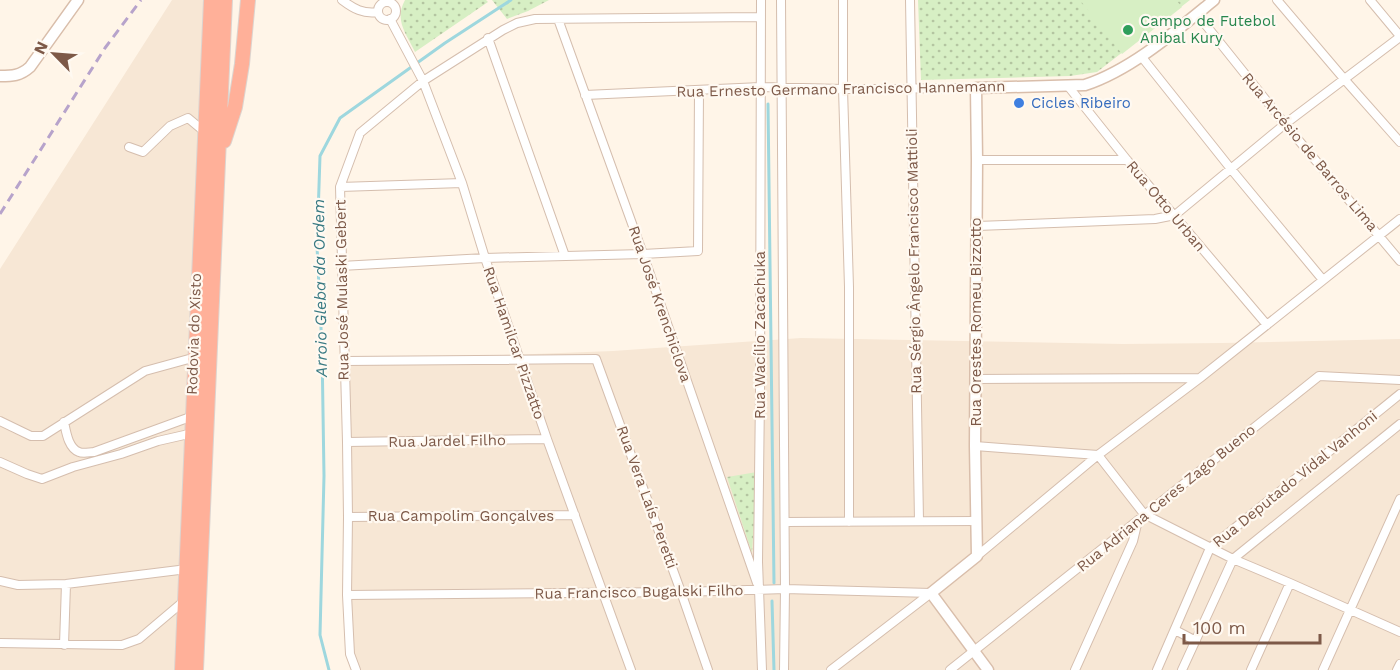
<svg xmlns="http://www.w3.org/2000/svg" width="1400" height="670" font-family="'Work Sans',sans-serif">
<style>
.residential{fill:#f7e7d5}
.park{fill:url(#park-dots)}
.pitch{fill:#d7efc4}
.lines{fill:none;stroke-linecap:round;stroke-linejoin:round}
.stream{stroke:#9ed7de;stroke-width:3}
.street-casing{stroke:#d5beae;stroke-width:10}
.secondary-casing{stroke:#d9beab;stroke-width:13}
.highway-casing{stroke:#ddd4cf;stroke-width:16}
.street{stroke:#fff;stroke-width:8}
.secondary{stroke:#fff;stroke-width:10}
.highway{stroke:#ffb099;stroke-width:14}
.rail{stroke:#b7a3cb;stroke-width:3;stroke-dasharray:9 6;stroke-linecap:butt}
.leisure-dot{fill:#2e9e5b;stroke:#fff9f1;stroke-width:2}
.shop-dot{fill:#3f7fe0;stroke:#fff9f1;stroke-width:2}
.labels{text-anchor:middle;dominant-baseline:central;stroke-width:4.5;stroke-linejoin:round;paint-order:stroke}
.leisure-label{font-size:15px;fill:#27864d;stroke:#fff9f1;text-anchor:start}
.street-label{font-size:15px;fill:#7d5948;stroke:#fff9f1}
.shop-label{font-size:15px;fill:#366cbe;stroke:#fff9f1;text-anchor:start}
.water-label{font-size:16px;font-style:italic;fill:#397a83;stroke:#fff9f1}
</style>
<defs>
<pattern id="park-dots" width="8" height="8" patternUnits="userSpaceOnUse" patternTransform="scale(1.5)"><rect width="8" height="8" fill="#d7efc4"/><path d="M2 2h.1M6 6h.1" fill="none" stroke="#b4c5a1" stroke-width="1.8" stroke-linecap="round"/></pattern>
</defs>
<rect width="100%" height="100%" fill="#fff5e8"/>
<path class="residential" d="M172 0H211L182 670H0V269Z
M801 338 1123 344 1222 343 1400 339V670H357L353 658 344 361 613 351Z"/>
<path class="park" d="M405 0H486L488 2 415 52C406 33 394 20 405 0Z
M492 0H549L528 11 507 19Z
M918 0H1190L1097 72 1070 76 921 80Z
M757 472 752 553 727 477Z"/>
<path class="pitch" d="M1080 0H1176L1182 7 1122 54Z"/>
<g class="lines">
<path class="stream" d="M768 104 774 583
M772 601 774 670
M329 670 320 635 324 476 322 348 317 246 320 156 340 118 445 43 511 0"/>
<defs>
<path id="street" d="M342 0C354 9 363 14 378 12
M761 0 760 395 758 562 762 670
M781 0 785 589 784 670
M843 0V89L849 287V522
M910 0 919 521
M1277 0 1345 80 1400 142
M1370 0 1400 36
M378 11a9 9 0 1 1 18 0a9 9 0 1 1-18 0Z
M1197 14 1285 124 1400 261
M390 19 423 81 462 183 485 258 547 439 631 670
M558 19 643 254 757 583
M488 38 565 256
M1141 56 1231 169 1323 280
M1068 86 1127 160 1267 325
M585 95 761 87 843 89 976 88
M129 147 143 152 170 126 188 118 206 133
M977 160H1127
M340 187 462 183
M977 226 1155 219 1175 215 1285 124 1400 37
M341 266 485 258 643 254 698 251 699 90
M344 361 596 359 681 592 708 670
M976 379 1199 378
M0 421 31 436H43L145 371 196 357
M64 422C66 431 68 448 79 452 83 454 90 452 94 452L193 416
M347 442 547 439
M975 446 1098 455 1144 514 1233 559 1290 583 1400 632
M0 462 27 474 42 479 73 467 121 454 158 441 193 433
M348 517 575 515
M785 522 976 521
M977 556 1098 455 1200 378 1400 219
M0 581 18 585 66 584 187 569
M347 595 681 592 785 589 931 593
M1175 630 1196 641
M0 643 122 645 139 639 184 601
M64 645 66 584
M356 670 350 654 347 595 348 517 347 442 340 187 360 133 423 81 503 30 517 23 535 19 761 17
M831 670 931 593
M950 670 1319 376 1400 380
M1075 670 1133 541 1138 520
M1157 670 1210 548 1400 394
M1182 670 1233 559 1400 424
M1251 670 1290 583
M1323 670 1400 499
M1397 670 1400 664"/>
<path id="secondary" d="M0 76C12 76 20 76 30 67L78 0
M988 670 931 593 977 556 975 446 977 160 976 88 1085 85C1131 70 1176 31 1214 0"/>
<path id="highway" d="M224 141 235 107 242 64 248 0
M182 670 211 0
M196 670 225 0"/>
</defs>
<use href="#street" class="street-casing"/>
<use href="#secondary" class="secondary-casing"/>
<use href="#highway" class="highway-casing"/>
<use href="#street" class="street"/>
<use href="#secondary" class="secondary"/>
<use href="#highway" class="highway"/>
<path class="rail" d="M0 214 105 48 141 0"/>
</g>
<circle class="leisure-dot" cx="1128" cy="30" r="6"/>
<circle class="shop-dot" cx="1019" cy="103" r="6"/>
<g class="labels">
<g class="leisure-label">
<text x="1140" y="21">Campo de Futebol<tspan x="1140" dy="17">Anibal Kury</tspan></text>
</g>
<g class="street-label">
<text transform="translate(841 89) rotate(-1)">Rua Ernesto Germano Francisco Hannemann</text>
<text transform="translate(1310 152) rotate(50)">Rua Arcésio de Barros Lima</text>
<text transform="translate(1166 206) rotate(50)">Rua Otto Urban</text>
<text transform="translate(914 261) rotate(-91)">Rua Sérgio Ângelo Francisco Mattioli</text>
<text transform="translate(342 290) rotate(-91)">Rua José Mulaski Gebert</text>
<text transform="translate(660 304) rotate(71)">Rua José Krenchiclova</text>
<text transform="translate(976 322) rotate(-90)">Rua Orestes Romeu Bizzotto</text>
<text transform="translate(194 334) rotate(-88)">Rodovia do Xisto</text>
<text transform="translate(760 335) rotate(-90)">Rua Wacílio Zacachuka</text>
<text transform="translate(514 343) rotate(71)">Rua Hamilcar Pizzatto</text>
<text transform="translate(447 441) rotate(-1)">Rua Jardel Filho</text>
<text transform="translate(1295 479) rotate(-39)">Rua Deputado Vidal Vanhoni</text>
<text transform="translate(647 497) rotate(70)">Rua Vera Laís Peretti</text>
<text transform="translate(1166 498) rotate(-39)">Rua Adriana Ceres Zago Bueno</text>
<text x="461" y="516">Rua Campolim Gonçalves</text>
<text transform="translate(639 592) rotate(-1)">Rua Francisco Bugalski Filho</text>
</g>
<g class="shop-label">
<text x="1031" y="103">Cicles Ribeiro</text>
</g>
<g class="water-label">
<text transform="translate(320 288) rotate(-91)">Arroio Gleba da Ordem</text>
</g>
</g>
<g transform="translate(54 54) rotate(295)" stroke="#fff9f1" stroke-width="4.5" paint-order="stroke">
<path d="M0-4.5L10 22L0 15L-10 22Z" fill="#7d5948"/>
<text y="-9" font-size="16" font-weight="bold" text-anchor="middle" fill="#7d5948">N</text>
</g>
<path d="M1184 634v9h136v-9" fill="none" stroke="#7d5948" stroke-width="3"/>
<text x="1193" y="634" font-size="18" fill="#7d5948" stroke="#fff9f1" stroke-width="4.5" paint-order="stroke">100 m</text>
</svg>
